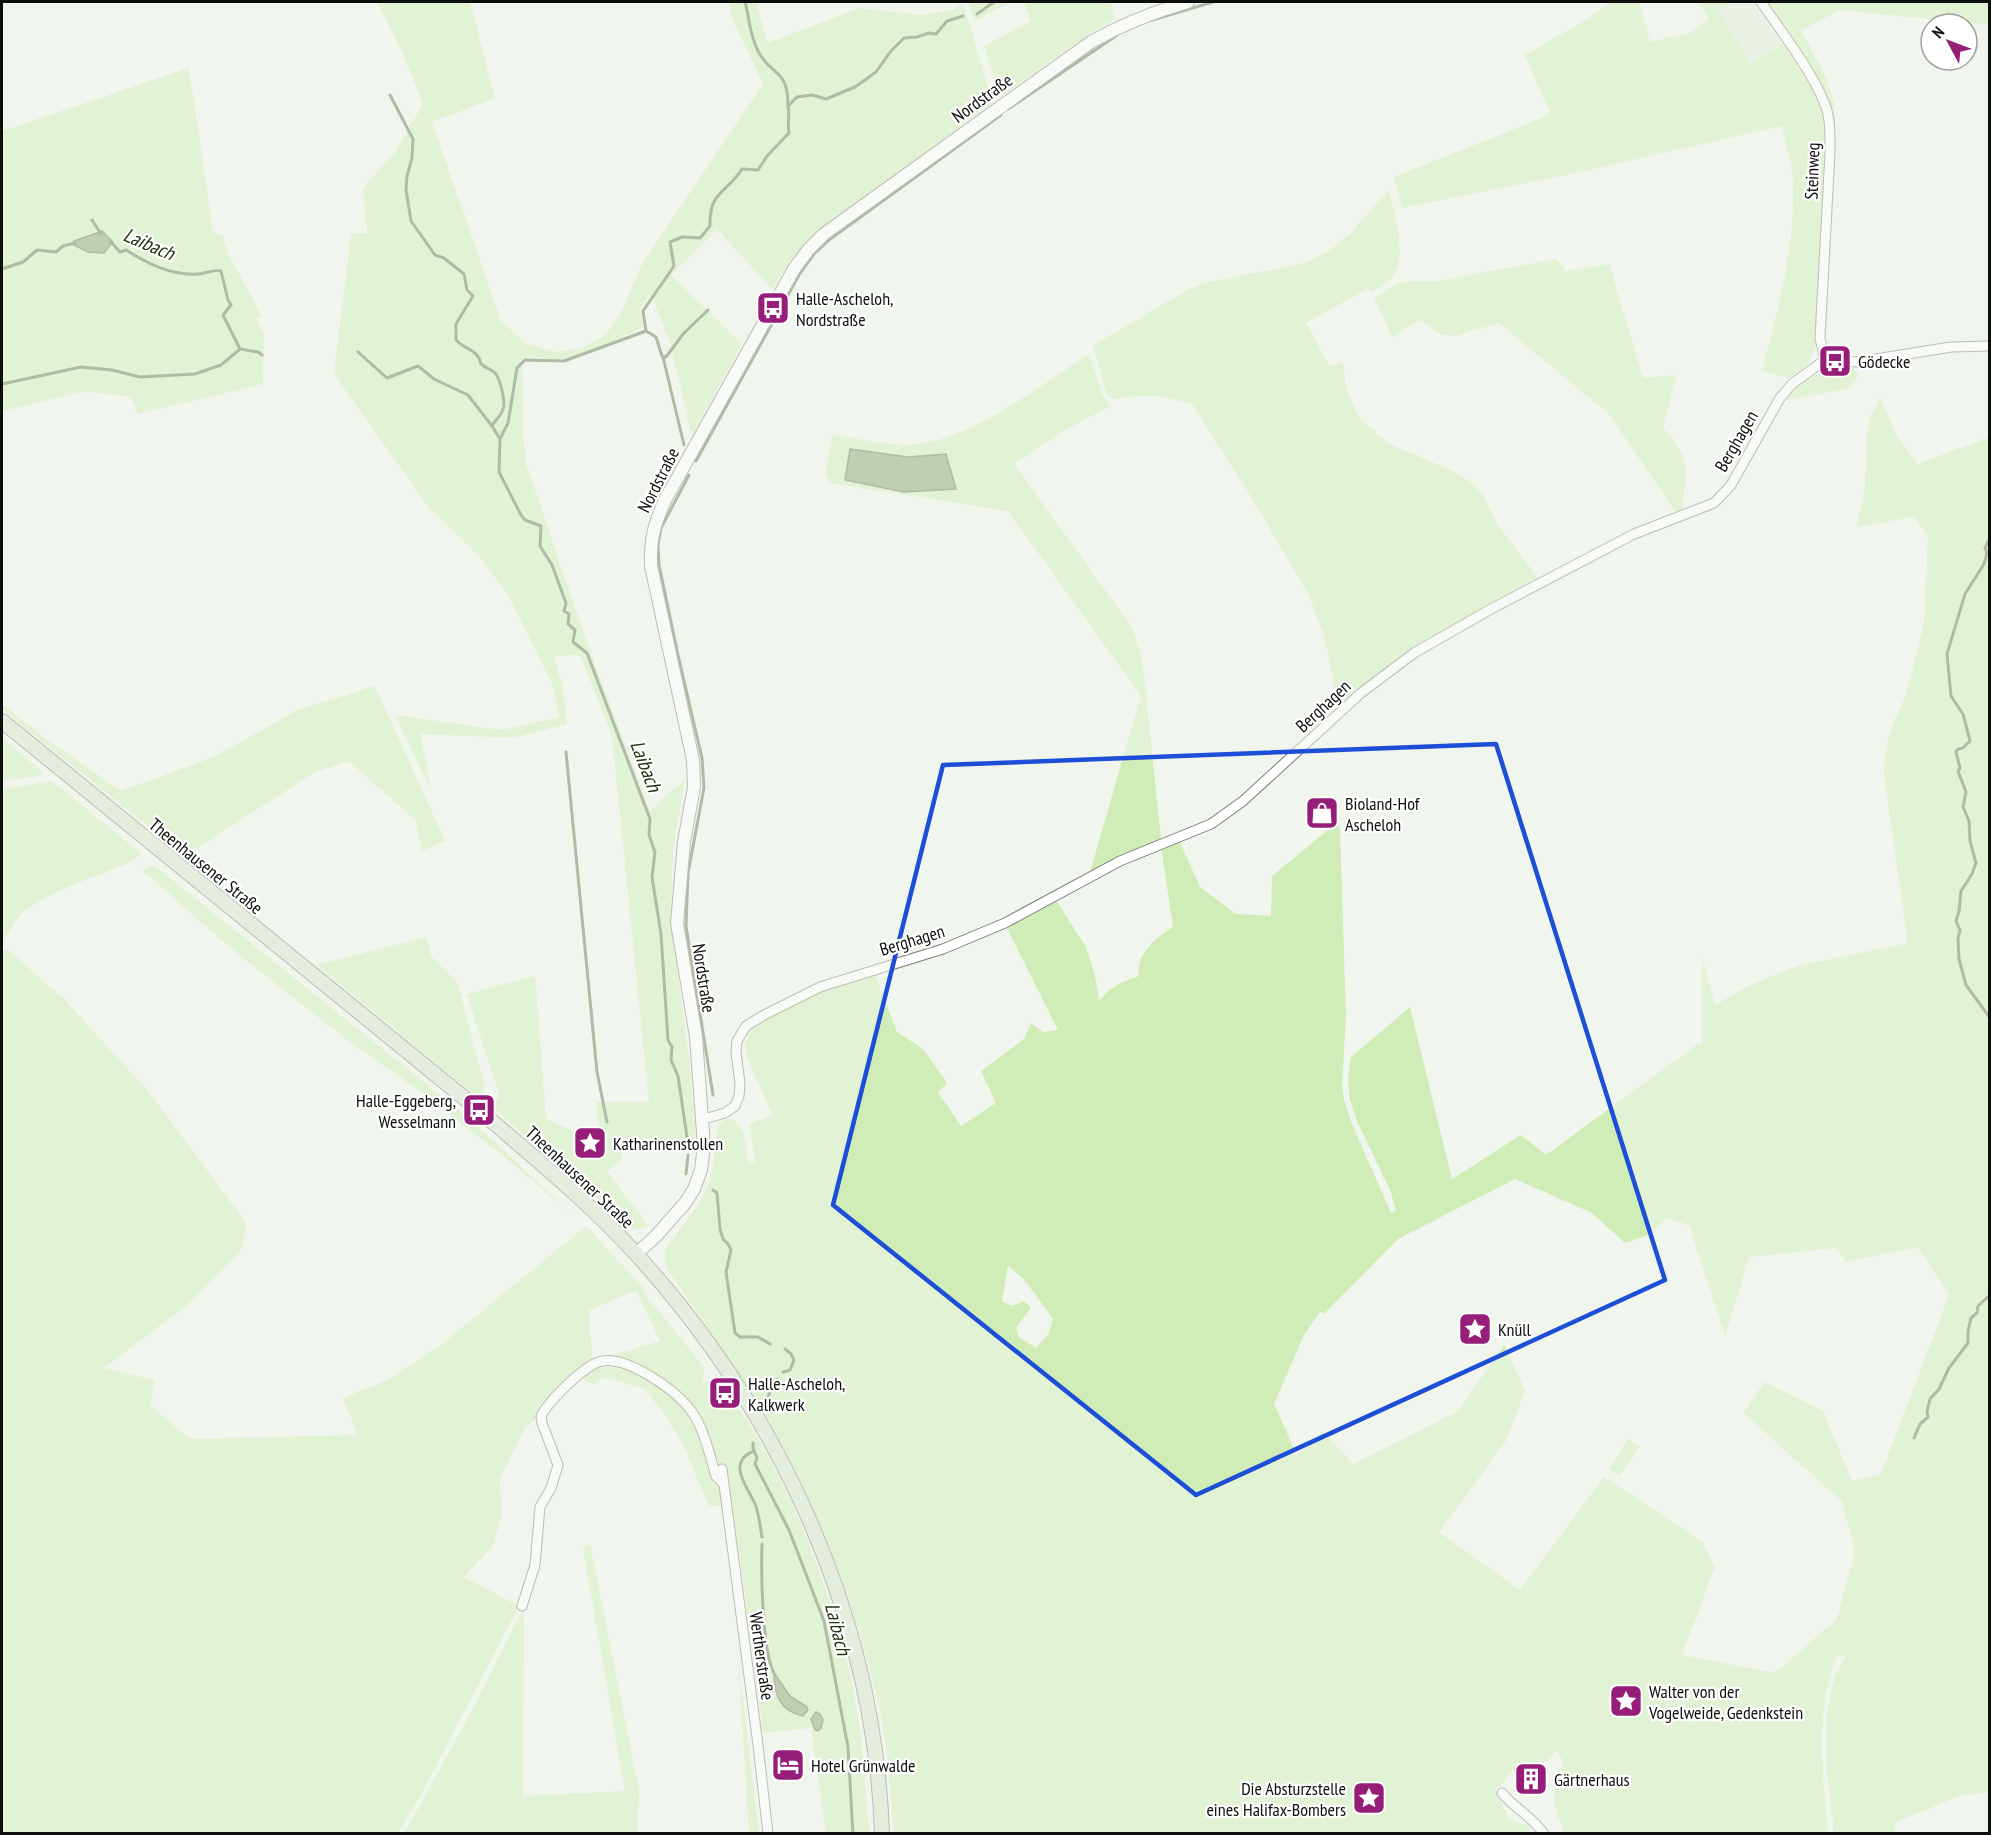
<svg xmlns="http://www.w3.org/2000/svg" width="1991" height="1835" font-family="'PT Sans Narrow',sans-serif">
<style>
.built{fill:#e2eadb}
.green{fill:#d1edb7;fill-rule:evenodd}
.water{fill:#859f6c;stroke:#61744f;stroke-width:1.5}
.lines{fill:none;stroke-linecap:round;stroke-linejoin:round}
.stream{stroke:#61744f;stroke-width:3}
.minor-casing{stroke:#797d76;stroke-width:11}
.tertiary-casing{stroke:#797d76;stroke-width:14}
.secondary-casing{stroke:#797d76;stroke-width:16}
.minor{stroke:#fff;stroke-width:9}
.tertiary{stroke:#fff;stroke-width:12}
.secondary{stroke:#d8e3cc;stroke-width:14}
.marked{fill:none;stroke:#1d4ed8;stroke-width:4.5;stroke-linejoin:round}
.labels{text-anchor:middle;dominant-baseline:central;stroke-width:4.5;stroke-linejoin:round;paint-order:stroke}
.street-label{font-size:18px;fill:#0d0f0c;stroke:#fff}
.poi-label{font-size:18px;fill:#0d0f0c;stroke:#fff;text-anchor:start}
.water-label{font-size:20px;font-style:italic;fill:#23340d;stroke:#fff}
</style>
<rect width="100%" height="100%" fill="#f0f5ed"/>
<path class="built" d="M1730 2H1755L1783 44 1751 65 1719 9Z"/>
<path class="green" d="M377 2H470L495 98 432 122 501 321 527 344 555 352 584 348 607 333 622 311 642 264 763 84 732 18 730 2H756L767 43 860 8 922 15 952 10 963 4 993 103 820 229C800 247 786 266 772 289L717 229 671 275 742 344 692 436 671 346 651 294 640 309 644 327C620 337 586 357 561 359 549 361 531 353 520 361L522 365 523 435 526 464 590 651 650 811 685 779 673 851 671 924 690 1064 696 1141 677 1145H623L621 1161 607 1171 648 1225C637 1231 632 1230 621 1224L561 1167 494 1109V1104L500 1097 467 994 535 976 546 1119 589 1138 599 1133 596 1102H649L612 735 581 657 574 655 553 656 563 688 567 724 513 738 421 734 431 791 395 715 502 730 559 717 553 686 509 597 480 557 429 508 334 374 351 234 367 233 363 188 396 151 423 104 403 54Z
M968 2H1010L975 21Z
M1024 2H1111L1115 19 1088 35 1003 95 999 92 984 46 1031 21Z
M1609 2H1643L1640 4 1650 42 1692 32 1709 18 1698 2H1730L1719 10 1751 65 1783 44 1811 86 1821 106 1826 128 1815 348 1808 364 1789 378 1762 371C1778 308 1796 245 1793 180 1792 162 1785 143 1781 126L1576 173 1402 208 1394 177 1530 123 1550 113 1525 55 1591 17Z
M1767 2H1989V25L1840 10 1801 30 1826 77 1834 103 1835 127 1828 101Z
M189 68 213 232 223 236 229 255 262 316 256 318 264 334 263 384 138 414 131 397 86 391 2 411V131Z
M1389 190C1394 212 1407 255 1394 275 1389 283 1379 288 1371 292L1369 288 1306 323 1330 367 1343 362 1346 387 1358 416 1389 444 1451 470 1475 485 1486 500 1498 525 1538 578 1491 605 1337 710 1332 670 1323 633 1309 595 1250 495 1192 404 1160 396H1138L1113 399 1107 394 1093 346 1187 290 1204 283 1306 263 1329 251 1348 236Z
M1556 259 1566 271 1609 264 1643 378 1677 375 1663 428C1693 459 1685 472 1682 512L1677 514 1609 414 1499 323 1455 336 1441 334 1419 320 1392 337 1374 298 1399 282 1437 281Z
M1089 354 1103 396 1111 406 1067 429 1014 464 1132 627 1142 657 1161 839 1090 872 1141 696 1008 511 830 483 825 475 832 435C856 438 881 444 905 445 966 445 1039 386 1089 354ZM850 449 908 457 946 455 956 488Z
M1853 369 1860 374 1847 389 1786 400C1808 373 1821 372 1853 369Z
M1880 398 1898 438 1919 466 1922 462 1988 438 1989 409V1792L1962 1795 1896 1822 1895 1833H1834C1831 1804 1826 1774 1826 1745 1825 1724 1830 1670 1847 1657L1837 1656C1814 1713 1823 1774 1828 1833H1564L1560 1819H1558C1554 1798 1550 1781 1564 1763L1557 1751 1540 1766C1530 1766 1519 1764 1511 1772 1503 1780 1509 1782 1495 1789L1510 1821 1530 1825 1529 1833H894C890 1790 888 1745 878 1702 858 1614 826 1527 783 1447 750 1386 709 1329 669 1272 664 1263 663 1257 666 1248L699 1204 711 1177 718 1124 729 1118C746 1122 746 1149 748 1163L756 1161 749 1124 773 1115 752 1070 746 1053 745 1045 750 1031 763 1020 821 992 875 974 897 1032 923 1049 947 1083 938 1092 961 1126 996 1103 981 1071 1024 1039 1031 1023 1043 1032 1058 1030 1006 926 1056 900 1086 947 1095 976 1099 1001C1110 987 1122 982 1139 976 1135 954 1157 937 1173 927L1161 846 1179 840 1200 887 1236 914 1271 916 1272 876 1333 826 1335 822 1340 829 1346 1016 1342 1082 1344 1100 1352 1124 1391 1213 1396 1210 1390 1190 1357 1121 1350 1100 1348 1080 1351 1057 1410 1007 1452 1179 1521 1135 1546 1155 1695 1046 1702 1044V957L1715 1005 1752 984 1798 966 1908 943 1884 774 1885 754 1890 732 1905 697 1924 626 1928 535 1913 517 1857 527 1865 487 1867 437 1870 419ZM1515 1179 1592 1213 1625 1243 1651 1234 1667 1218 1689 1225 1725 1336 1749 1257 1835 1248 1846 1262 1918 1247 1949 1295 1881 1474 1852 1481 1823 1411 1764 1382 1744 1413 1842 1502 1855 1552 1837 1619 1775 1673 1682 1655 1715 1567 1702 1541 1604 1477 1520 1590 1439 1532 1506 1441 1525 1390 1504 1345 1458 1411 1353 1464 1323 1432 1297 1455 1274 1404 1304 1335 1320 1312 1325 1313 1398 1239ZM1008 1266 1023 1278 1053 1319 1048 1335 1036 1348 1019 1337 1016 1328 1031 1307 1024 1301 1012 1306 1002 1301ZM1628 1693 1637 1695 1643 1701 1621 1716C1614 1706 1616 1696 1628 1693Z
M375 686 445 841 422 851 416 821 349 761 315 772 185 856 2 709V704L43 737 121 791 214 757 298 710Z
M2 738 44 773 37 776 2 781Z
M52 781 142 854 131 862C96 877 55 888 25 911 15 919 10 932 2 940V789Z
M154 865 471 1120 574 1216 502 1155 417 1089 347 1040 228 946 142 870Z
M426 937 431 956 457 982 485 1086 483 1097 478 1098 317 965Z
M2 949 8 950 63 998 148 1091 247 1224 241 1250 191 1302 104 1368 154 1380 151 1406 190 1439 358 1435 343 1398 388 1380 442 1344 586 1226 643 1287 645 1294 704 1367 703 1382H708L710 1394 717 1397 730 1396C790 1479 829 1584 852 1684 863 1733 865 1784 869 1833H826L811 1728 763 1733 740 1557 731 1505 716 1506 708 1505 684 1446 668 1419 644 1388 603 1377 595 1384 579 1379 543 1409 537 1419 526 1426 500 1478 501 1517 493 1546 464 1577 519 1606 422 1793 398 1833 275 1834 269 1830 267 1834 2 1833ZM636 1290 660 1341 593 1361 588 1311Z
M1628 1439 1639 1446 1620 1476 1609 1469Z
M590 1544 639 1791 637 1833 404 1834 475 1705 524 1607 523 1796 625 1791 583 1548Z
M738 1656 759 1833H749Z"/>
<path class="water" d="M102 231 113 242 104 253 88 252 72 244 74 241Z
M850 449 908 457 946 454 956 489 904 492 845 480Z
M774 1673 790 1696 807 1707 808 1710 803 1716C780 1711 774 1695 774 1673Z
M816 1712 820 1714 823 1720 821 1728 818 1731 815 1730 811 1719Z"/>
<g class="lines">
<path class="stream" d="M745 2C750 20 749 33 758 51 771 77 788 67 788 106
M977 14 994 2
M1152 20 1213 2
M390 95 413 139 412 158 407 176 406 190 411 221 435 255 444 258 464 274 467 290 473 296 456 324V340C465 350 478 349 481 364 486 368 490 369 494 372 500 376 506 403 503 409 501 417 495 419 492 426L500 439
M1008 109 1116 36
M92 220 101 234
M110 241 120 252 126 250C147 263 171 276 198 274 207 274 212 269 221 271L228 300 231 305 223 315 240 349 258 352 262 355
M2 269 23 262 37 250 56 252 63 246 75 243
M646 331 656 337 662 356 666 357 684 333 708 310
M358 352 387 378 418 366 434 379 468 395 492 426
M663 357 684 445
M2 384 81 367 112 370 140 377 195 374 221 365 240 349
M696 461 799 275 814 254 829 240 1001 115
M689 475 661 528 658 544 659 565 678 655 702 758 704 788 688 873 686 926 713 1095
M1990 538 1985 548 1987 553 1984 564 1965 594 1947 654 1951 696 1963 714 1970 741 1963 748 1958 749 1956 752 1960 768 1958 771 1966 792 1963 807 1969 821 1970 841 1976 863 1972 874 1961 891 1959 911 1956 921 1960 930 1958 938 1959 959 1966 985 1990 1018
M566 752 597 1072 607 1122
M687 1137 678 1076 671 1060 672 1047 668 1040 661 934 652 877 655 852 649 835 650 819 587 653 573 642 575 630 568 624 569 614 564 611 566 603 552 565 540 546 541 526 525 520 521 515 499 472 500 439 508 423 517 368 525 360 564 361 646 331 643 311 674 266 670 242 682 237 700 238 710 226C709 191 726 194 742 169L758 170 767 156 789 133C787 123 790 116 788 106L797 97 812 95 826 99 855 87 876 72 891 51 904 38 917 37 929 33 936 34 947 21 963 16
M686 1174 688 1155
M713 1190 717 1193 720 1229 723 1239 728 1244 731 1250 726 1272 735 1333 740 1337H758L770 1344
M783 1372 790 1370 794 1360 791 1354 785 1349
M766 1404 770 1391 777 1379
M1914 1438 1920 1424 1928 1417 1927 1411 1930 1399 1939 1389 1949 1368 1968 1343V1331L1971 1318 1977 1313 1978 1306 1990 1295
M753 1443V1448L757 1458 755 1464 789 1530 824 1621 848 1747 853 1834
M754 1451C726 1462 747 1486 755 1504 759 1513 760 1526 762 1537
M762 1544C761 1571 762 1655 775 1675"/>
<defs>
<path id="minor" d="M1761 2C1781 31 1811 70 1824 102 1831 118 1830 136 1830 153L1820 338 1825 360
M704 1119 725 1113 735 1106 739 1096 740 1083 736 1053 737 1041 746 1026 764 1015 820 987 943 949 1005 923 1120 861 1211 824 1243 801 1361 693 1414 653 1491 609 1634 534 1714 503 1731 485 1780 398 1792 384 1825 360 1857 362 1951 347 1990 346
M722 1469 758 1745 768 1834
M522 1606 535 1565 540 1507 551 1488 558 1465 542 1423 541 1416C549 1401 585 1364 602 1361 627 1356 674 1389 689 1408 704 1426 709 1454 716 1476L723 1483
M1502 1793C1514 1808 1533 1817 1544 1834"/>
<path id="tertiary" d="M636 1254 656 1236 686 1202 694 1189 701 1170 704 1146 696 1037 677 923 684 842 694 787 693 760 651 566C650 539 654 525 665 500L794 269 808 250 824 234 1091 42C1123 24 1153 12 1188 2"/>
<path id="secondary" d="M2 721 479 1110C532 1156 588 1201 636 1254 780 1412 875 1618 882 1834"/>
</defs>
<use href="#minor" class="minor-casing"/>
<use href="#tertiary" class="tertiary-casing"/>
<use href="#secondary" class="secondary-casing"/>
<use href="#minor" class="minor"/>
<use href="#tertiary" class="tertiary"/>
<use href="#secondary" class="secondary"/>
</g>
<path d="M0 0H1991V1835H0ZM1496 744 1665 1280 1196 1495 833 1205 943 765Z" fill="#f0f5ed" fill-opacity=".55" fill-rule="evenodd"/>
<path class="marked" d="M1496 744 1665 1280 1196 1495 833 1205 943 765Z"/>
<defs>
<symbol id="bus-square" viewBox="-11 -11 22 22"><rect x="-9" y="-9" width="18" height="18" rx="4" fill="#961e79" stroke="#fff"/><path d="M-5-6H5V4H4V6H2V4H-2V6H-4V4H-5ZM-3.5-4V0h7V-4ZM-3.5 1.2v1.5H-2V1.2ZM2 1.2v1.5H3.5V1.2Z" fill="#fff"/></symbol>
<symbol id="shop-square" viewBox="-11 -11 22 22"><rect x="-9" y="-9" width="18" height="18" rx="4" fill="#961e79" stroke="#fff"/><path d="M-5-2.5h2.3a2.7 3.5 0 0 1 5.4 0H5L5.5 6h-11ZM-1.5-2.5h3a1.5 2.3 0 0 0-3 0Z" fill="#fff"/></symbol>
<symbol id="sight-square" viewBox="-11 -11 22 22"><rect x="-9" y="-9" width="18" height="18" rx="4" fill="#961e79" stroke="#fff"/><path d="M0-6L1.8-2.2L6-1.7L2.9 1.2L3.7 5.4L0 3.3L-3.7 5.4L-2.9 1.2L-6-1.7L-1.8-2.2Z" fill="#fff"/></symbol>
<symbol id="hotel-square" viewBox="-11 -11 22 22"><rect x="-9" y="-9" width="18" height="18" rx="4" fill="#961e79" stroke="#fff"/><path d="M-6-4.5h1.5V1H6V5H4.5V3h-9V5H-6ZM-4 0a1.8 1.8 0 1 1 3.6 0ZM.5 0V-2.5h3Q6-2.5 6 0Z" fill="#fff"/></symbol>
<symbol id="building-square" viewBox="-11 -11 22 22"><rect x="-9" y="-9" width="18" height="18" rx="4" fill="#961e79" stroke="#fff"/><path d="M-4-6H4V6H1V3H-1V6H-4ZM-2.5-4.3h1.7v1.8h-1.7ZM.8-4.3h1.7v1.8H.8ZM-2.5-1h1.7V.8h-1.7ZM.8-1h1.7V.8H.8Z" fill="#fff"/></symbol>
</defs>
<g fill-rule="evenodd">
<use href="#bus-square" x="754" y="289" width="38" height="38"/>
<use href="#bus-square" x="1816" y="342" width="38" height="38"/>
<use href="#shop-square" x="1303" y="794" width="38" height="38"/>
<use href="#bus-square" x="460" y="1091" width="38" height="38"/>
<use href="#sight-square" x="571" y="1124" width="38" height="38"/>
<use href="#sight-square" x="1456" y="1310" width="38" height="38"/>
<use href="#bus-square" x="706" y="1374" width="38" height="38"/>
<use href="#sight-square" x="1607" y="1682" width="38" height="38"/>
<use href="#hotel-square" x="769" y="1746" width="38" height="38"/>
<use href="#building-square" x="1512" y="1760" width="38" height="38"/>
<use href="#sight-square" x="1350" y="1779" width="38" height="38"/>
</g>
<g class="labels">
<g class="street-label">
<text transform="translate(982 98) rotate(-36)">Nordstraße</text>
<text transform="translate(1812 171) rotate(-88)">Steinweg</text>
<text transform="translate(1736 441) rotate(-60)">Berghagen</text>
<text transform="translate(658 480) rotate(-63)">Nordstraße</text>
<text transform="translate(1323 706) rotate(-43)">Berghagen</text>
<text transform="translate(206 866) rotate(39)">Theenhausener Straße</text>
<text transform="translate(912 940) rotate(-17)">Berghagen</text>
<text transform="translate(704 978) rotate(81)">Nordstraße</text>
<text transform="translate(580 1177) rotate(43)">Theenhausener Straße</text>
<text transform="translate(762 1656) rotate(82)">Wertherstraße</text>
</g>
<g class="poi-label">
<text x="796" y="298">Halle-Ascheloh,<tspan x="796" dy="21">Nordstraße</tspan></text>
<text x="1858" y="361">Gödecke</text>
<text x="1345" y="803">Bioland-Hof<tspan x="1345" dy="21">Ascheloh</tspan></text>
<text x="456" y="1100" text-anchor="end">Halle-Eggeberg,<tspan x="456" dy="21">Wesselmann</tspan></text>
<text x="613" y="1143">Katharinenstollen</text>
<text x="1498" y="1329">Knüll</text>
<text x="748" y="1383">Halle-Ascheloh,<tspan x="748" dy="21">Kalkwerk</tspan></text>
<text x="1649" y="1691">Walter von der<tspan x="1649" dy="21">Vogelweide, Gedenkstein</tspan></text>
<text x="811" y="1765">Hotel Grünwalde</text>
<text x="1554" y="1779">Gärtnerhaus</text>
<text x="1346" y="1788" text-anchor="end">Die Absturzstelle<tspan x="1346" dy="21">eines Halifax-Bombers</tspan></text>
</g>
<g class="water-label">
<text transform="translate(149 244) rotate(23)">Laibach</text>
<text transform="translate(646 766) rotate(69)">Laibach</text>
<text transform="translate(838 1629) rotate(76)">Laibach</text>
</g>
</g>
<rect width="1991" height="1835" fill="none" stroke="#0d0f0c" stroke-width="6"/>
<g transform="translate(1949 42) rotate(311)"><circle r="28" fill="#ffffff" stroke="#9e9f9e" stroke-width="1.5"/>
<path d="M0-4.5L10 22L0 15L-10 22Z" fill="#961e79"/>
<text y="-9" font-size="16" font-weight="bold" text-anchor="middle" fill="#0d0f0c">N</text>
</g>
</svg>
